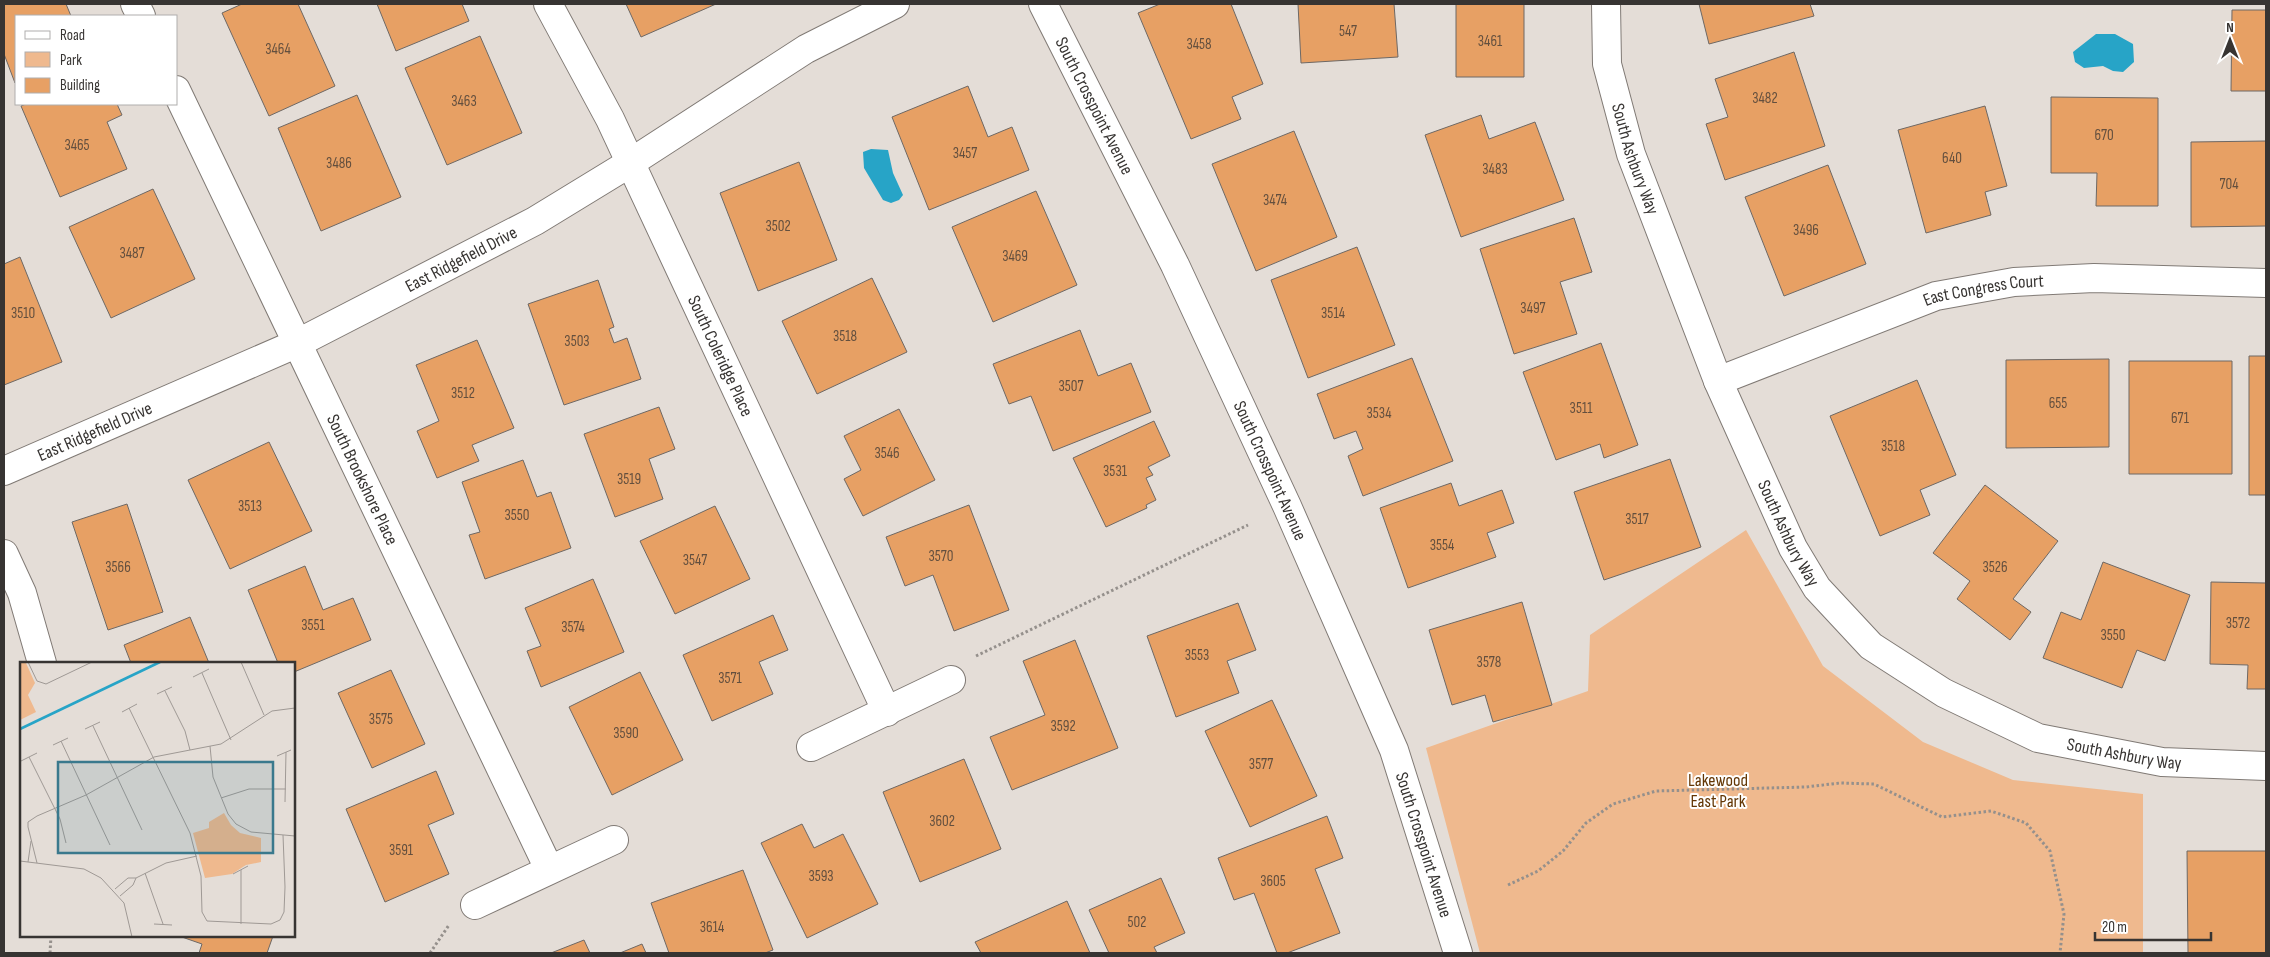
<svg xmlns="http://www.w3.org/2000/svg" width="2270" height="957" font-family="'Sofia Sans Condensed',sans-serif">
<style>
.green{fill:#efb98e}
.water{fill:#27a4c7}
.building{fill:#e7a064;stroke:#6e6864}
.lines{fill:none;stroke-linecap:round;stroke-linejoin:round}
.minor-casing{stroke:#807a75;stroke-width:30}
.path{stroke:#95908c;stroke-width:3;stroke-dasharray:2.5 2.5;stroke-linecap:butt}
.minor{stroke:#fff;stroke-width:28}
.labels{text-anchor:middle;dominant-baseline:central;stroke-width:4;stroke-linejoin:round;paint-order:stroke}
.number-label{font-size:15px;fill:#634f3e}
.street-label{font-size:18px;fill:#373432;stroke:#fff}
.park-label{font-size:18px;fill:#633604;stroke:#fff}
.inset-river{fill:none;stroke:#27a4c7;stroke-width:2.5}
.inset-road{fill:none;stroke:#9f9995;stroke-width:1}
.view{fill:#3a798d;fill-opacity:0.15;stroke:#3a798d;stroke-width:2.5}
.inset-edge{fill:none;stroke:#373432;stroke-width:2.5}
</style>
<rect width="100%" height="100%" fill="#e4ddd7"/>
<path class="green" d="M1746 530 1823 666 1923 742 2013 780 2143 794V953H1480L1426 748 1588 691 1590 635Z"/>
<path class="water" d="M2096 34H2115L2133 44 2134 62 2123 72 2113 71 2103 66 2084 68 2075 62 2073 52Z
M871 149 888 150 893 173 903 195 899 200 891 203 883 200 864 168 863 152Z"/>
<path class="building" d="M4 4H66L71 16H16L15 83 4 54Z
M242 4H298L335 86 269 116 222 13Z
M377 4H462L469 21 396 51Z
M626 4H716L641 37Z
M1160 4H1231L1263 84 1232 97 1241 119 1191 139 1138 13Z
M1298 4H1394L1398 57 1301 63Z
M1429 4H1524V77H1456V4Z
M1699 4H1810L1814 16 1709 44Z
M2232 10H2266V91H2231Z
M480 36 522 133 447 165 405 68Z
M1794 52 1825 146 1725 180 1706 124 1728 117 1715 79Z
M968 86 988 137 1012 127 1029 170 929 210 892 117Z
M357 95 401 197 321 231 278 128Z
M2051 97 2158 98V206H2096L2097 173H2051Z
M26 104H117L122 115 107 122 127 169 60 197 21 106Z
M1985 106 2007 186 1985 192 1991 215 1926 233 1898 130Z
M1481 115 1489 139 1535 122 1564 200 1461 237 1425 135Z
M1294 131 1337 237 1256 271 1212 164Z
M2266 141V226L2191 227V142Z
M799 162 837 260 758 291 720 193Z
M1828 165 1866 264 1784 296 1745 197Z
M153 189 195 279 111 318 69 227Z
M1036 191 1077 285 993 322 952 227Z
M1574 218 1592 272 1560 282 1577 334 1514 354 1480 249Z
M1357 247 1395 345 1308 378 1271 280Z
M20 257 62 362 4 385V264Z
M872 278 907 352 817 394 782 321Z
M598 280 614 327 609 329 614 343 627 338 641 379 564 405 528 304Z
M1080 330 1098 376 1131 363 1151 412 1053 451 1031 396 1009 404 993 364Z
M477 340 514 428 472 445 479 461 437 478 417 431 439 421 416 365Z
M1601 343 1638 445 1604 458 1600 444 1556 460 1523 372Z
M2249 356H2266V495H2249Z
M1412 358 1453 461 1363 496 1348 456 1363 449 1356 431 1334 439 1317 394Z
M2109 359V447L2006 448V360Z
M2129 361H2232V474H2129Z
M1917 380 1956 475 1920 490 1930 515 1880 536 1830 416Z
M659 407 675 449 649 459 663 499 615 517 584 434Z
M899 409 935 480 863 516 844 479 861 470 844 436Z
M1154 421 1170 456 1148 467 1153 475 1146 478 1156 500 1146 505 1147 508 1106 527 1073 458Z
M269 442 312 531 230 569 188 480Z
M1670 459 1701 547 1604 580 1574 492Z
M523 460 537 497 551 492 571 548 485 579 469 535 480 532 462 482Z
M1451 483 1459 506 1502 490 1514 523 1487 533 1496 557 1408 588 1380 508Z
M1985 485 2058 541 2013 599 2031 612 2010 640 1957 599 1970 581 1933 553Z
M127 504 163 612 108 630 72 522Z
M969 505 1009 610 954 631 933 575 905 586 886 537Z
M715 506 750 579 675 614 640 541Z
M2103 562 2190 595 2165 661 2137 650 2122 688 2043 658 2061 612 2081 620Z
M305 566 323 610 353 598 371 640 294 672V663H278L248 590Z
M593 579 624 652 541 687 527 651 541 646 525 608Z
M2211 582 2266 583V689H2247L2248 665 2210 664Z
M1522 602 1552 705 1493 722 1485 695 1452 705 1429 630Z
M1238 603 1256 650 1227 661 1239 693 1176 717 1147 636Z
M773 615 788 650 759 662 773 694 712 721 683 655Z
M190 617 209 663H131L124 645Z
M1075 640 1118 748 1012 790 990 737 1045 715 1023 661Z
M391 670 425 744 372 768 338 693Z
M640 672 683 760 612 795 569 707Z
M1272 700 1317 796 1250 827 1205 731Z
M964 759 1001 849 920 882 883 792Z
M436 771 454 814 428 825 449 874 385 902 346 809Z
M1327 816 1343 858 1315 869 1340 933 1287 953H1277L1254 893 1234 900 1218 858Z
M802 824 814 848 843 834 878 904 807 938 761 843Z
M2187 851H2266V953H2188Z
M743 870 773 950 765 953H669L651 903Z
M1161 878 1185 933 1154 947 1157 953H1109L1089 910Z
M1067 901 1090 953H981L975 942Z
M179 936H273L267 953H199L202 944Z
M584 940 590 953H551Z
M642 944 646 953H620Z"/>
<g class="lines">
<defs>
<g id="minor">
<path d="M135 4 141 16"/>
<path id="s1" d="M548 4 610 119 887 712"/>
<path id="s2" d="M1043 4 1175 265 1287 506 1394 750 1458 953"/>
<path id="s3" d="M1606 4 1607 64 1631 154 1718 381 1793 548 1817 588 1871 646 1944 693 2038 738 2162 762 2266 766"/>
<path id="s4" d="M176 90 549 869"/>
<path id="s5" d="M1718 381 1936 296 2014 282 2094 278 2266 283"/>
<path id="s6" d="M4 471 298 343 535 221 630 163 806 49 895 4"/>
<path d="M4 554 22 593 42 663"/>
<path d="M811 747 951 680"/>
<path d="M475 905 614 840"/>
</g>
</defs>
<use href="#minor" class="minor-casing"/>
<path class="path" d="M976 656 1248 525
M1508 885 1538 871 1563 851 1586 823 1613 804 1656 791 1806 787 1840 783 1874 784 1942 817 1991 811 2026 823 2050 851 2064 914 2060 953
M50 953 51 936
M430 953 449 925"/>
<use href="#minor" class="minor"/>
</g>
<g class="labels">
<g class="number-label">
<text x="1348" y="31">547</text>
<text x="1490" y="41">3461</text>
<text x="1199" y="44">3458</text>
<text x="278" y="49">3464</text>
<text x="1765" y="98">3482</text>
<text x="464" y="101">3463</text>
<text x="2104" y="135">670</text>
<text x="77" y="145">3465</text>
<text x="965" y="153">3457</text>
<text x="1952" y="158">640</text>
<text x="339" y="163">3486</text>
<text x="1495" y="169">3483</text>
<text x="2229" y="184">704</text>
<text x="1275" y="200">3474</text>
<text x="778" y="226">3502</text>
<text x="1806" y="230">3496</text>
<text x="132" y="253">3487</text>
<text x="1015" y="256">3469</text>
<text x="1533" y="308">3497</text>
<text x="23" y="313">3510</text>
<text x="1333" y="313">3514</text>
<text x="845" y="336">3518</text>
<text x="577" y="341">3503</text>
<text x="1071" y="386">3507</text>
<text x="463" y="393">3512</text>
<text x="2058" y="403">655</text>
<text x="1581" y="408">3511</text>
<text x="1379" y="413">3534</text>
<text x="2180" y="418">671</text>
<text x="1893" y="446">3518</text>
<text x="887" y="453">3546</text>
<text x="1115" y="471">3531</text>
<text x="629" y="479">3519</text>
<text x="250" y="506">3513</text>
<text x="517" y="515">3550</text>
<text x="1637" y="519">3517</text>
<text x="1442" y="545">3554</text>
<text x="941" y="556">3570</text>
<text x="695" y="560">3547</text>
<text x="118" y="567">3566</text>
<text x="1995" y="567">3526</text>
<text x="2238" y="623">3572</text>
<text x="313" y="625">3551</text>
<text x="573" y="627">3574</text>
<text x="2113" y="635">3550</text>
<text x="1197" y="655">3553</text>
<text x="1489" y="662">3578</text>
<text x="730" y="678">3571</text>
<text x="381" y="719">3575</text>
<text x="1063" y="726">3592</text>
<text x="626" y="733">3590</text>
<text x="1261" y="764">3577</text>
<text x="942" y="821">3602</text>
<text x="401" y="850">3591</text>
<text x="821" y="876">3593</text>
<text x="1273" y="881">3605</text>
<text x="1137" y="922">502</text>
<text x="712" y="927">3614</text>
</g>
<g class="street-label">
<text stroke="none"><textPath href="#s2" startOffset="114">South Crosspoint Avenue</textPath></text>
<text stroke="none"><textPath href="#s3" startOffset="159">South Ashbury Way</textPath></text>
<text stroke="none"><textPath href="#s6" startOffset="504">East Ridgefield Drive</textPath></text>
<text stroke="none"><textPath href="#s5" startOffset="282">East Congress Court</textPath></text>
<text stroke="none"><textPath href="#s1" startOffset="392">South Coleridge Place</textPath></text>
<text stroke="none"><textPath href="#s6" startOffset="99">East Ridgefield Drive</textPath></text>
<text stroke="none"><textPath href="#s2" startOffset="519">South Crosspoint Avenue</textPath></text>
<text stroke="none"><textPath href="#s4" startOffset="432">South Brookshore Place</textPath></text>
<text stroke="none"><textPath href="#s3" startOffset="564">South Ashbury Way</textPath></text>
<text stroke="none"><textPath href="#s3" startOffset="984">South Ashbury Way</textPath></text>
<text stroke="none"><textPath href="#s2" startOffset="924">South Crosspoint Avenue</textPath></text>
</g>
<g class="park-label">
<text x="1718" y="780">Lakewood<tspan x="1718" dy="21">East Park</tspan></text>
</g>
</g>
<g transform="translate(20 662)">
<rect width="275" height="275" fill="#e4ddd7"/>
<path d="M0 0 6 1 15 21 8 33 16 50 0 58ZM204 151 211 163 220 171 241 176V200L226 203 212 212 185 216 173 171 189 166V160Z" fill="#efb98e"/>
<path class="inset-river" d="M0 67 140 0"/>
<path class="inset-road" d="M8 0 17 19 26 22 72 0M221 0 244 53M182 11 211 78M173 15 189 7M145 29 165 69 170 88M137 32 152 25M109 46 170 171 181 214 182 250 187 259 251 262 260 258 264 250 265 225 263 173M102 50 117 42M73 64 122 168M65 67 80 60M41 79 90 183M33 83 48 76M190 84 193 115 208 152 216 162 231 170 275 174M257 94 271 88M9 95 40 157 46 181M1 99 17 91M201 136 229 127H266M265 140 266 90M0 199 64 207 81 216 104 241 112 275M8 200 11 179M17 201 8 165V160L17 154 66 133 134 95 201 82 252 49 275 46M221 208V262M125 211 143 262M213 212 228 204M116 216 146 201 177 194M95 227 108 216H116L113 223 100 234M134 262 152 263"/>
<path class="view" d="M38 100H253V191H38Z"/>
<rect width="275" height="275" class="inset-edge"/>
</g>
<rect width="2270" height="957" fill="none" stroke="#373432" stroke-width="10"/>
<rect x="15" y="15" width="162" height="90" fill="#ffffff" stroke="#afaead"/>
<rect x="25" y="31" width="25" height="8" fill="#ffffff" stroke="#afaead"/>
<text x="60" y="40" font-size="15" fill="#373432">Road</text>
<rect x="25" y="52" width="25" height="15" fill="#efb98e" stroke="#afaead"/>
<text x="60" y="65" font-size="15" fill="#373432">Park</text>
<rect x="25" y="78" width="25" height="15" fill="#e7a064" stroke="#afaead"/>
<text x="60" y="90" font-size="15" fill="#373432">Building</text>
<g transform="translate(2230 40)" stroke="#ffffff" stroke-width="4" paint-order="stroke">
<path d="M0-4L9 19L0 12L-9 19Z" fill="#373432"/>
<text y="-8" font-size="14" font-weight="bold" text-anchor="middle" fill="#373432">N</text>
</g>
<path d="M2095 932v8h116v-8" fill="none" stroke="#373432" stroke-width="2.5"/>
<text x="2102" y="932" font-size="15" fill="#373432" stroke="#ffffff" stroke-width="4" paint-order="stroke">20 m</text>
</svg>
